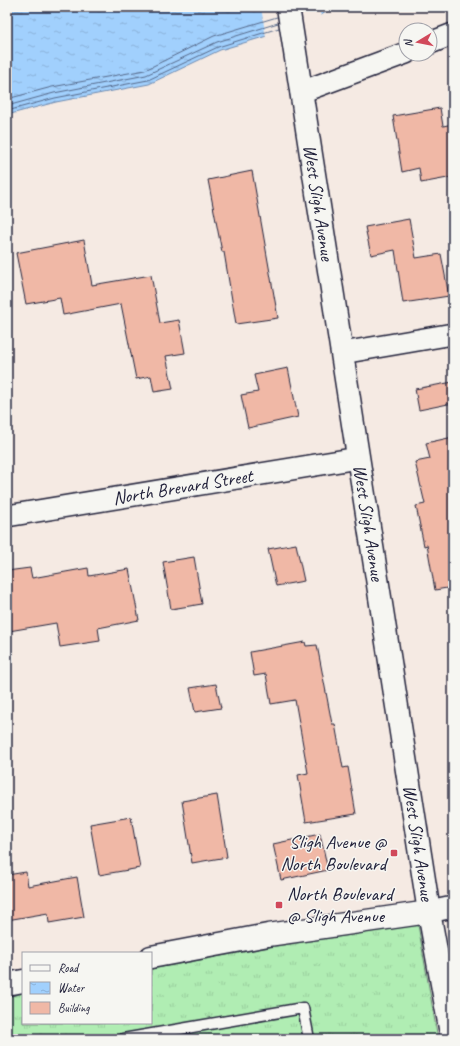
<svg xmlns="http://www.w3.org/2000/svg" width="460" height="1046" font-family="Caveat,sans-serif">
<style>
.grass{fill:url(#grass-tufts);stroke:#698877}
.water{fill:url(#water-ripples);stroke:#6e8aaf}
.pier{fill:#f5eae3}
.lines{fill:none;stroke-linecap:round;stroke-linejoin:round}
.shore{stroke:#556889;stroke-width:1}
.building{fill:#f0b8a6;stroke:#22223b}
.service-casing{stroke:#22223b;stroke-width:13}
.minor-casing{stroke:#22223b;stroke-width:24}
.tertiary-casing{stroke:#22223b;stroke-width:25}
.secondary-casing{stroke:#22223b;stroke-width:25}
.service{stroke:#f6f6f2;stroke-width:10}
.minor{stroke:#f6f6f2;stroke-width:21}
.tertiary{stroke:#f6f6f2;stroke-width:22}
.secondary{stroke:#f6f6f2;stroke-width:22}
.poi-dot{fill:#d1495b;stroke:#f6f6f2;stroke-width:1.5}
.labels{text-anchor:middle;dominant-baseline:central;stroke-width:3;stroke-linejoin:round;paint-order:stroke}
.street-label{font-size:19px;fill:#22223b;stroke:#f6f6f2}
.poi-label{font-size:19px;fill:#22223b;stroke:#f6f6f2;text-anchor:end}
</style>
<defs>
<pattern id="grass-tufts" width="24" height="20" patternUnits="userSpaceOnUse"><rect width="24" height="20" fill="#b0edb3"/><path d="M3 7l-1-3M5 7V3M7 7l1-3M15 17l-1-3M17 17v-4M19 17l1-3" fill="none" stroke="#97cb9b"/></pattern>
<pattern id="water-ripples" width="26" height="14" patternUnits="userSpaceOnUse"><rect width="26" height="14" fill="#a1d0fd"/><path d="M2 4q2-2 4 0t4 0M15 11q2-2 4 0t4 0" fill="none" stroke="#8ab2da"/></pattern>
</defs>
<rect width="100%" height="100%" fill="#f5eae3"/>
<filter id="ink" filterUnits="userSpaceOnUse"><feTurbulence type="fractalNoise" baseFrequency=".025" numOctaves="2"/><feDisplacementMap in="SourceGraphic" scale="8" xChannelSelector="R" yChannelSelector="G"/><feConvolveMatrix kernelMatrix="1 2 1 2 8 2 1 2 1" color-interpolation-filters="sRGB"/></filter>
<g filter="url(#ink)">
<path class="grass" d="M418 925 438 1039H7V997L23 993V1023H151V969L270 947Z"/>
<path class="water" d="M7 7H334L307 24 220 50 149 84 56 102 7 115Z"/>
<path class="pier" d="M261 7H319L321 17 308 25 266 38Z"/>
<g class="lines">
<path class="shore" d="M7 99 52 87 145 70 214 36 277 17
M7 106 54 93 146 75 217 42 278 23
M7 111 55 98 148 80 218 47 279 28"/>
</g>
<path class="building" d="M440 108 443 126 453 124V177L421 183 419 168 402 172 393 116Z
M252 171 278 318 236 324 224 252H222L208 180Z
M409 219 416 258 441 254 449 296 403 303 395 250 371 255 365 227Z
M84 240 92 285 151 275 160 323 179 320 185 353 166 356 173 389 154 392 151 376 136 379 121 304 63 315 60 298 26 304 16 253Z
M288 368 298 417 248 428 241 395 258 392 254 375Z
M453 382V403L419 410 415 389Z
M453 437V587L435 590 427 545 424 546 416 506 425 504 415 462 430 459 426 443Z
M296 544 304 581 276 586 268 549Z
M194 557 202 604 171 609 163 562Z
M30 568 32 578 88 568 89 576 129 569 139 620 98 628 100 641 60 647 56 623 9 631 7 571Z
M305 642 306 646 317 645 332 724H335L343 768 348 767 356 814 306 822 298 775 308 773 295 700 271 704 266 674 254 676 250 652Z
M216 684 221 708 195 712 190 688Z
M217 795 227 857 192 863 182 801Z
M131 817 140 868 99 875 90 824Z
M320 834 328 870 281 880 273 844Z
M26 872 28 886 77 877 84 917 49 923 48 913 7 920V875Z"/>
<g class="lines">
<defs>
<path id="service" d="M123 1039 303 1008 309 1039"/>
<g id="minor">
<path d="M430 43 453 34"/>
<path d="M301 92 406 53"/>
<path d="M342 353 453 334"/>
<path id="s1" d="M7 516 358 458"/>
<path d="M429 912 453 907"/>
</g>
<path id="tertiary" d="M151 957 268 935 429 912
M7 984 23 981"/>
<g id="secondary">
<path id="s2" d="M288 7 429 912 452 1039"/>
</g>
</defs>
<use href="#service" class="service-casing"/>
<use href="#minor" class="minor-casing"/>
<use href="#tertiary" class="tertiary-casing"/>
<use href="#secondary" class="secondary-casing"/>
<use href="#service" class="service"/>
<use href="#minor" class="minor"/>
<use href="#tertiary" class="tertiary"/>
<use href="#secondary" class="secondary"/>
</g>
</g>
<g class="poi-dot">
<rect x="390" y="849" width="8" height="8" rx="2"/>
<rect x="275" y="901" width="8" height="8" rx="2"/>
</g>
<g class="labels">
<g class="street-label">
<text stroke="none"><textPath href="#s2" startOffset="198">West Sligh Avenue</textPath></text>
<text stroke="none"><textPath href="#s1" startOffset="178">North Brevard Street</textPath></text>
<text stroke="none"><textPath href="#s2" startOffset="522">West Sligh Avenue</textPath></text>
<text stroke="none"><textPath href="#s2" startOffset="846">West Sligh Avenue</textPath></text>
</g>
<g class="poi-label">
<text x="386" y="842">Sligh Avenue @<tspan x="386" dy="22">North Boulevard</tspan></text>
<text x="287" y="894" text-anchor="start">North Boulevard<tspan x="287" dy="22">@ Sligh Avenue</tspan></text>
</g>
</g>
<rect width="460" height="1046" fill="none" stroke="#f6f6f2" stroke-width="24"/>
<rect x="12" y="12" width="436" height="1022" fill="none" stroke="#22223b" stroke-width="1.5" filter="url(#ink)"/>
<rect x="22" y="952" width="130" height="72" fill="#f6f6f2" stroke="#a1a1a9"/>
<rect x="30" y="965" width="20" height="6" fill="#f6f6f2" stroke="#a1a1a9"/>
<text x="58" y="972" font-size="12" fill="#22223b">Road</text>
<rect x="30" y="982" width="20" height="12" fill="url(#water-ripples)" stroke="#a1a1a9"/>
<text x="58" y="992" font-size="12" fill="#22223b">Water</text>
<rect x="30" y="1002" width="20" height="12" fill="#f0b8a6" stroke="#a1a1a9"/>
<text x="58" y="1012" font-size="12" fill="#22223b">Building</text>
<g transform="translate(418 42) rotate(260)"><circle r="19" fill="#f6f6f2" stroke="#a1a1a9"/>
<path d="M0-3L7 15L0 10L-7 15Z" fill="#d1495b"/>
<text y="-6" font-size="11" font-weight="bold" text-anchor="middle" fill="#22223b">N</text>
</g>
</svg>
